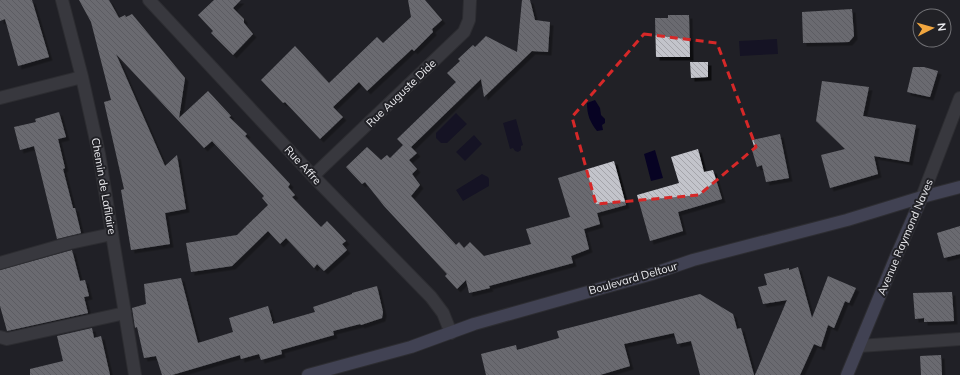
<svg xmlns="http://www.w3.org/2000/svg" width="960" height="375" font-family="Mulish,sans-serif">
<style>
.water{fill:#070323}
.building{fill:url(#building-back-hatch);filter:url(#shadow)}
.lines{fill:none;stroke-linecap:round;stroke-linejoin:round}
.lane-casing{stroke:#3c3c40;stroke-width:14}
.street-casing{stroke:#3c3c40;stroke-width:14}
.secondary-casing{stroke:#3c3c40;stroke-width:14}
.lane{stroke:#56565c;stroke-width:12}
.street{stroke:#56565c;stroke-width:12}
.secondary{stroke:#696a89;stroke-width:12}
.marked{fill:none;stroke:#d62828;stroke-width:3;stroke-dasharray:8 5;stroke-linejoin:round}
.labels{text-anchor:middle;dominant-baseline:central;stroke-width:4;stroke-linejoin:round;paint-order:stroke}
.street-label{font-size:11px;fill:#ebebef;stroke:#212126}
</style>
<defs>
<pattern id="building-back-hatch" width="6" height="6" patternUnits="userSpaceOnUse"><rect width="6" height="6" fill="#c3c4cb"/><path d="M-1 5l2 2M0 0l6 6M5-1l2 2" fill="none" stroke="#a4a4aa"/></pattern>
<filter id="shadow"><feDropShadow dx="3.5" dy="3.5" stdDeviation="0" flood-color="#0009"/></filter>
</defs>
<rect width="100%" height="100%" fill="#212126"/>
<path class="water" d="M777 39 778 54 740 56 739 41Z
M595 100 600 108 601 115 605 119V123L602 125 603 130 597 131C590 122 587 115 587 103Z
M456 113 467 124 447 143H441L436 138V133Z
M516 119 523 145 521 146V150L518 152 515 151 513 148 510 149 503 123Z
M474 135 482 144 465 161 456 152Z
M655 150 663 178 651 181 644 154Z
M482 174 488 177 489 179V186L463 201 456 190Z"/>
<path class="building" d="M0 0H32L49 57 18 66 5 19 0 21Z
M79 0H109L119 18 125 15 126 17 132 14 185 78 179 118 208 91 231 116 229 117 247 134 245 136 290 184 288 187 295 195 292 197 321 227 327 221 346 241 342 244 347 250 324 271 317 264 314 268 286 238 280 244 268 231 232 266 191 272 186 243 237 235 268 205 262 198 264 196 212 141 204 148 116 54 165 166 177 155 186 209 165 213 170 244 131 250 121 190 124 189 104 102 111 100 91 22Z
M214 0H241L233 8 244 19V23L253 34 233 55 211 33 213 31 198 15Z
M408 0H425L442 20 432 29 433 32 414 51 412 49 367 91 359 82 333 107 343 117 320 139 285 102 283 103 261 80 295 46 329 83 377 37 383 43 411 17Z
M522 0H530L535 20 550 22 548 52 532 51 484 97 481 79 411 147 417 153 409 160 417 169 412 174 420 185 411 196 456 245 459 242 464 248 470 242 484 256 531 244 526 229 570 217 558 178 614 161 626 205 597 213 600 224 584 229 589 249 571 256 573 263 489 286 490 288 469 293 466 280 457 289 445 276 447 274 384 206 365 182 362 184 346 167 367 147 381 160 387 155 390 158 403 145 397 139 456 82 447 73 460 61 458 59 473 45 475 47 486 36 517 52Z
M852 9 854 36 849 42 803 43 802 12Z
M668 15H689L690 57H656L655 18H668Z
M690 62H708V77L691 78Z
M913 67H924L938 71 930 97 907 92Z
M822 81 869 87 863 116 916 125 909 162 874 156 878 174 830 188 821 155 845 149 816 121Z
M59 112 66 137 58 139 65 168 63 169 73 208H75L81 233 57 239 34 146 20 150 14 127 36 122 35 119Z
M780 134 789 178 766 182 762 165 757 167 752 150 755 149 752 140Z
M698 149 704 172 713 170 722 199 678 212 683 231 650 241 637 195 679 183 671 157Z
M960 226V254L944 258 937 233Z
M72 250 80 281 85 280 89 296 84 297 88 313 7 331 0 306V270Z
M798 267 812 318 828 276 856 288 849 303 845 301 834 328 828 325 821 347 814 344 800 375H755L787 300 763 304 758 287 767 285 764 274 789 268V270Z
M181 278 198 343 233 332 229 318 268 306 272 320 271 322 273 321V324L315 312 313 307 352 294V293L377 286 383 312 382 318 361 325 360 324 333 331 334 335 281 350 282 354 261 360 259 354 241 359 240 355 172 375H162L156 356 144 358 137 327 135 328 132 308 146 304 144 284Z
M952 292 954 321 924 322V318L915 319 913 293Z
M700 294 733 314 737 329 741 328 754 375H700L691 341 677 344 674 333 624 344 630 366 600 375H486L481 354 516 345 517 350 559 338 557 331Z
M92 328 94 338 101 336 110 375H30V369L63 361 57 336Z
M941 355 942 375H921L920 356Z"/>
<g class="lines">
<defs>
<path id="lane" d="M0 263 70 243 112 234
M0 337 7 339 125 313"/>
<path id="street" d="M62 0 82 77 99 154 135 375
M149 0 313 176 431 297 443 313 451 333
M0 98 82 77
M313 176 464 32 469 20 470 0
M922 197 960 98
M859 346 960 339"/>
<path id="secondary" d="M308 375 411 347 474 324 652 274 693 260 847 220 922 197 960 187
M847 375 895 259 922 197"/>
</defs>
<use href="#lane" class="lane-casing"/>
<use href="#street" class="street-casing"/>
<use href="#secondary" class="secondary-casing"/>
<use href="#lane" class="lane"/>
<use href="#street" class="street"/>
<use href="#secondary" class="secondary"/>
</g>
<path d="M0 0H960V375H0ZM644 34 717 43 756 147 699 195 596 204 572 117Z" fill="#212126" fill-opacity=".55" fill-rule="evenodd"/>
<path class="marked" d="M644 34 717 43 756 147 699 195 596 204 572 117Z"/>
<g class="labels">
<g class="street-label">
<text transform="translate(401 93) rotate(-44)">Rue Auguste Dide</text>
<text transform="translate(303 165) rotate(47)">Rue Affre</text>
<text transform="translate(104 186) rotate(80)">Chemin de Lafilaire</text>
<text transform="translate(905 237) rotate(-67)">Avenue Raymond Naves</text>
<text transform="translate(633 278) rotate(-16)">Boulevard Deltour</text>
</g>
</g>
<g transform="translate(932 28) rotate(84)"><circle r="19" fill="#212126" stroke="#727276"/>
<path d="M0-3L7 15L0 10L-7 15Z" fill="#f1a63f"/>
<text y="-6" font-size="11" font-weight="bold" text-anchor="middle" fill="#ebebef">N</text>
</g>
</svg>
